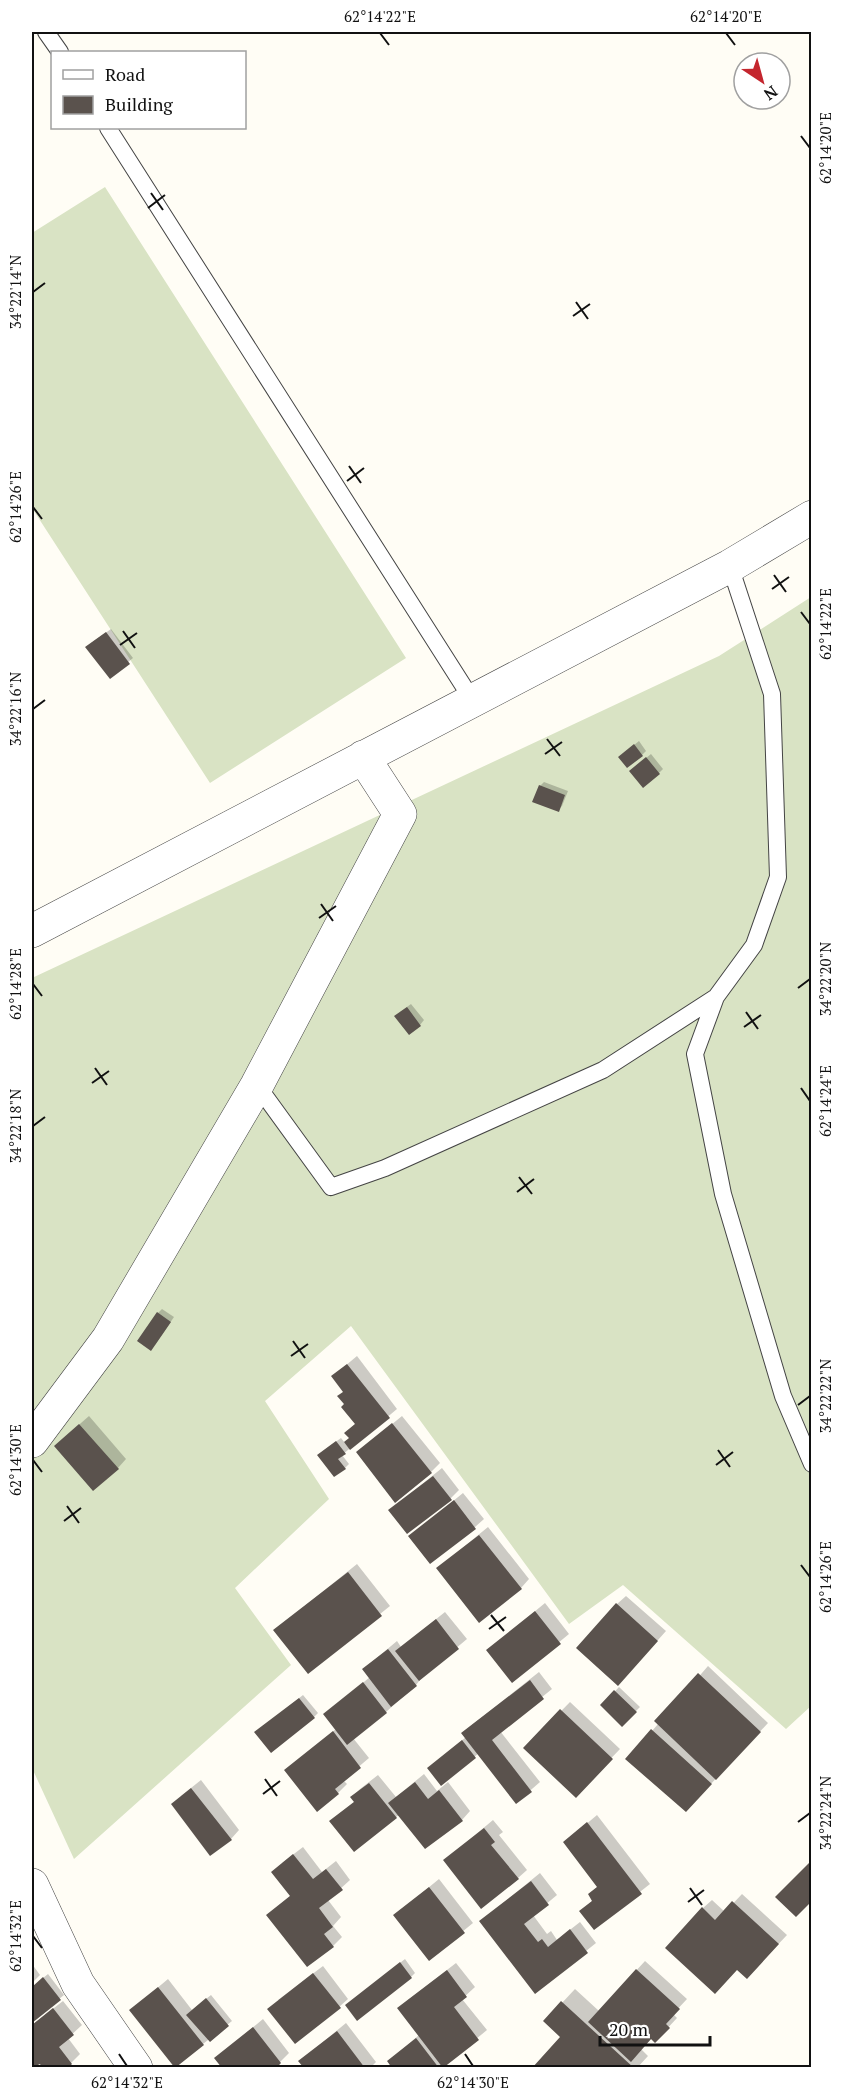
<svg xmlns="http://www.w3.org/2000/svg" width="843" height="2099" font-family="'PT Serif',serif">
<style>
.cemetery{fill:#d9e3c4}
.shadow{fill:#0003}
.building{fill:#5a524d}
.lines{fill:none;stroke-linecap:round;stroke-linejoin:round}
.lane-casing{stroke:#444;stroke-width:18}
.street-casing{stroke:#444;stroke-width:34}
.lane{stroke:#fff;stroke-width:16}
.street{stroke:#fff;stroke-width:33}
.ticks{fill:none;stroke:#111;stroke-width:2}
.neatline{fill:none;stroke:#111;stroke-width:2}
.ticks-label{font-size:15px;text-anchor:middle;fill:#111}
</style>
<rect width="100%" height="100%" fill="#fffdf5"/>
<path class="cemetery" d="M105 187 406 658 210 783 32 508V233Z
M811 597V1706L786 1729 623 1585 569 1624 351 1326 265 1401 329 1499 235 1588 291 1665 74 1859 32 1768V978L719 656Z"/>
<path class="shadow" d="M111 629 133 658 110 677 91 643Z
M639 741 646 751 642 755 624 753Z
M651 754 663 769 659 773 635 767Z
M544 782 568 791 562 806 558 810 540 786Z
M411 1004 424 1020 420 1025 400 1012Z
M162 1309 174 1317 155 1345 158 1313Z
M357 1356 397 1409 342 1455 349 1464 345 1468 323 1451 341 1438 345 1443 350 1438 346 1433 356 1423 339 1396 344 1391 333 1376Z
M89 1416 126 1459 118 1468 65 1437Z
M402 1416 440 1463 431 1472 358 1452Z
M442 1468 459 1490 451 1498 390 1510Z
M463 1493 484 1519 475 1527 410 1536Z
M488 1527 529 1579 521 1588 438 1568Z
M357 1564 390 1606 308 1672 275 1630Z
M626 1596 666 1631 627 1675 617 1604Z
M545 1603 569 1634 512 1681 488 1650Z
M445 1612 467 1639 424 1675 416 1685 386 1712 353 1738 369 1758 343 1780 347 1784 338 1793 317 1810 286 1770 336 1729 325 1714 370 1677 364 1669 373 1661 397 1641 401 1647Z
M708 1666 768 1723 695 1801 652 1731Z
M539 1672 552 1689 500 1731 540 1782 517 1802 479 1753 441 1784 433 1764 466 1737 472 1725Z
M619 1687 640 1707 622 1725 602 1705Z
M303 1695 318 1713 314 1717 261 1728Z
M570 1702 620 1749 575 1796 525 1748Z
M424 1774 437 1791 448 1782 470 1811 462 1820 399 1815 396 1817 340 1813 355 1801 352 1797 360 1789 378 1775 396 1797Z
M201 1780 239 1830 231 1839 181 1796Z
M597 1815 650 1884 594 1928 581 1911 593 1900 590 1894 598 1886 565 1842Z
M493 1820 503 1832 499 1835 527 1870 518 1878 445 1860Z
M303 1847 322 1872 336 1861 350 1880 328 1900 341 1917 333 1926 342 1937 333 1946 268 1915 291 1895 282 1863Z
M540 1873 557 1895 533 1915 547 1934 551 1931 557 1940 580 1922 596 1943 535 1992 481 1921Z
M439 1879 473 1923 429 1959 395 1915Z
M742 1894 787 1935 756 1968H737L703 1908 712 1900 725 1912Z
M405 1959 415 1973 411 1977 351 2001Z
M645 1961 687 1999 673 2014 677 2018 664 2032 652 2038 641 2049 648 2056 637 2068H534L562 2037 545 2021 575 1989 599 2011Z
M456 1963 475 1987 462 1999 487 2030 441 2068H394L389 2061 419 2035 408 2000Z
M32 1964 40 1975 32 1983Z
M323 1966 348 1999 339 2007 278 2000Z
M48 1974 64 1995 32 2021V1987Z
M168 1979 192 2010 211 1995 232 2021 203 2044 131 2010Z
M63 2001 82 2025 68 2038 80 2054 71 2063 40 2062 32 2068V2025Z
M263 2019 289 2053 274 2068 216 2058Z
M346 2023 376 2062 370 2068H305L300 2061Z"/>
<path class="building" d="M106 632 130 664 110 679 85 647Z
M634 744 643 756 627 768 618 757Z
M646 757 660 774 643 788 629 771Z
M539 785 565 795 559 812 532 802Z
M407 1007 421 1026 409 1035 394 1016Z
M157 1312 171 1322 151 1351 137 1341Z
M347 1364 390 1418 350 1450 344 1442 349 1438 344 1433 355 1424 341 1407 344 1404 337 1396 343 1392 331 1376Z
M392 1423 432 1473 395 1503 356 1452Z
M79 1424 119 1469 93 1491 54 1446Z
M336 1441 346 1454 338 1459 346 1469 334 1477 317 1455Z
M433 1476 452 1500 407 1534 388 1510Z
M454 1500 476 1529 430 1564 408 1536Z
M479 1535 522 1589 479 1623 436 1568Z
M348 1572 382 1616 308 1674 273 1630Z
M616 1603 658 1641 618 1686 576 1648Z
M535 1611 561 1644 512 1683 486 1650Z
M436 1619 459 1649 419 1681 395 1651Z
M388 1649 417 1686 391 1707 362 1669Z
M698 1673 761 1732 716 1780 654 1721Z
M530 1680 544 1699 492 1740 532 1792 516 1804 461 1733Z
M363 1682 387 1713 347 1745 323 1714Z
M614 1690 637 1712 622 1727 600 1705Z
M299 1698 315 1718 271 1753 254 1732Z
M560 1709 613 1759 576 1798 523 1748Z
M651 1729 712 1784 686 1812 625 1759Z
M333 1731 361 1768 335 1789 339 1794 317 1812 284 1770Z
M462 1740 476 1758 441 1786 427 1768Z
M415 1782 428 1799 439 1790 463 1821 425 1849 388 1803Z
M369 1783 397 1818 354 1852 329 1821 354 1802 350 1797Z
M191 1788 232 1840 210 1856 171 1804Z
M587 1822 642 1894 594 1930 579 1911 592 1901 588 1894 597 1887 563 1842Z
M484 1828 495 1842 491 1845 519 1879 481 1909 443 1860Z
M293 1854 313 1879 326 1869 343 1890 319 1908 333 1927 324 1934 334 1947 307 1967 266 1915 290 1896 271 1872Z
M812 1860V1901L796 1917 775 1897Z
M531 1881 549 1905 524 1924 538 1942 542 1939 548 1947 570 1929 588 1953 535 1994 479 1921Z
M429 1887 465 1933 429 1961 393 1915Z
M732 1901 779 1944 747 1979 737 1970 715 1994 665 1948 702 1907 715 1920Z
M400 1962 412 1978 357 2021 345 2005Z
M636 1969 680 2009 666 2024 670 2028 655 2043 651 2039 631 2062 588 2022Z
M447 1970 467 1997 454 2007 479 2040 443 2068 397 2008Z
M313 1973 341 2008 295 2044 267 2009Z
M43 1977 61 2000 32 2023V1987Z
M158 1987 204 2045 175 2068 129 2010Z
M206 1998 229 2026 210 2042 186 2015Z
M561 2001 634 2068H532L560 2037 543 2021Z
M53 2008 74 2035 59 2047 72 2064 68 2068H42L40 2064 32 2068V2025Z
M253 2027 281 2063 276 2068H222L214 2058Z
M337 2031 365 2068H304L298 2061Z
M416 2038 439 2068H392L387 2061Z"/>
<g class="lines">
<defs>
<path id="lane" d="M46 32 60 52
M108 128 473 701
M730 566 772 694 778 877 754 945 716 997 695 1054 723 1194 783 1396 812 1464
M257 1085 331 1187 385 1168 603 1070 716 997"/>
<path id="street" d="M32 931 730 566 812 517
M32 1441 108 1339 257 1085 400 814 363 757
M32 1885 78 1984 136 2068"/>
</defs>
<use href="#lane" class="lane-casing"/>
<use href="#street" class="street-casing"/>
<use href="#lane" class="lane"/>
<use href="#street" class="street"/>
</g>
<path class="ticks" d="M380 33 389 45M726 33 735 45M801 136 810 148M151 193 163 210M148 208 165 195M33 292 45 283M576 302 588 319M573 316 590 304M349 466 361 483M347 481 364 468M33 507 42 519M774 575 786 592M772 589 789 577M801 612 810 624M123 631 135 648M120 645 137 633M33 709 45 700M547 739 560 756M545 754 562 742M321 904 333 921M319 918 336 906M33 984 42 996M798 988 810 979M746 1012 758 1029M744 1027 761 1015M95 1068 107 1085M92 1083 109 1071M801 1088 810 1101M33 1126 45 1117M519 1177 532 1194M517 1192 534 1179M293 1341 305 1358M291 1356 308 1344M798 1405 810 1396M718 1450 730 1467M33 1460 42 1472M716 1465 733 1452M67 1506 79 1523M64 1521 81 1508M801 1565 810 1577M491 1615 504 1631M489 1629 506 1617M265 1779 277 1796M263 1794 280 1781M798 1822 810 1813M690 1888 702 1905M688 1902 704 1890M33 1936 42 1948M119 2054 127 2066M465 2054 473 2066"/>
<rect width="843" height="2099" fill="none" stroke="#ffffff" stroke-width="66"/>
<rect x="51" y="51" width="195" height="78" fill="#ffffff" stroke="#a0a0a0" stroke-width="1.5"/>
<rect x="63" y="70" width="30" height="9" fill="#ffffff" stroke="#a0a0a0" stroke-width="1.5"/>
<text x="105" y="81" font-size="18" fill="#111111">Road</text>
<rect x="63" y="96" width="30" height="18" fill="#5a524d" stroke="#a0a0a0" stroke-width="1.5"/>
<text x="105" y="111" font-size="18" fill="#111111">Building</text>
<g transform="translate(762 81) rotate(144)"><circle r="28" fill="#ffffff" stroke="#a0a0a0" stroke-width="1.5"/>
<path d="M0-4.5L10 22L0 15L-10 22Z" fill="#c4262e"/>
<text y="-9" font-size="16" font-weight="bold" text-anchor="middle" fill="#111111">N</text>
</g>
<path d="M600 2036v9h110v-9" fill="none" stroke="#111111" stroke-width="3"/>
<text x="609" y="2036" font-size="18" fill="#111111" stroke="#ffffff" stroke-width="4.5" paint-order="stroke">20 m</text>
<rect x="33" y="33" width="777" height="2033" class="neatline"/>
<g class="ticks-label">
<text x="380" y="22">62°14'22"E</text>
<text x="726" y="22">62°14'20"E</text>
<text transform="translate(826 148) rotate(-90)" y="5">62°14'20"E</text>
<text transform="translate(16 292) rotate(-90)" y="5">34°22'14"N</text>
<text transform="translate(16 507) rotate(-90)" y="5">62°14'26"E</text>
<text transform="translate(826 624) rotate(-90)" y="5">62°14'22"E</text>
<text transform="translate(16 709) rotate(-90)" y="5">34°22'16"N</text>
<text transform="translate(826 979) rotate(-90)" y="5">34°22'20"N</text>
<text transform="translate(16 984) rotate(-90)" y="5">62°14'28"E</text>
<text transform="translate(826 1101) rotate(-90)" y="5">62°14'24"E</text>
<text transform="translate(16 1126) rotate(-90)" y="5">34°22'18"N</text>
<text transform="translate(826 1396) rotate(-90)" y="5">34°22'22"N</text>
<text transform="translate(16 1460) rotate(-90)" y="5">62°14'30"E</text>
<text transform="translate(826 1577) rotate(-90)" y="5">62°14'26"E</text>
<text transform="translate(826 1813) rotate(-90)" y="5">34°22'24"N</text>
<text transform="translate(16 1936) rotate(-90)" y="5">62°14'32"E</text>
<text x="127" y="2088">62°14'32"E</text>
<text x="473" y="2088">62°14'30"E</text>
</g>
</svg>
